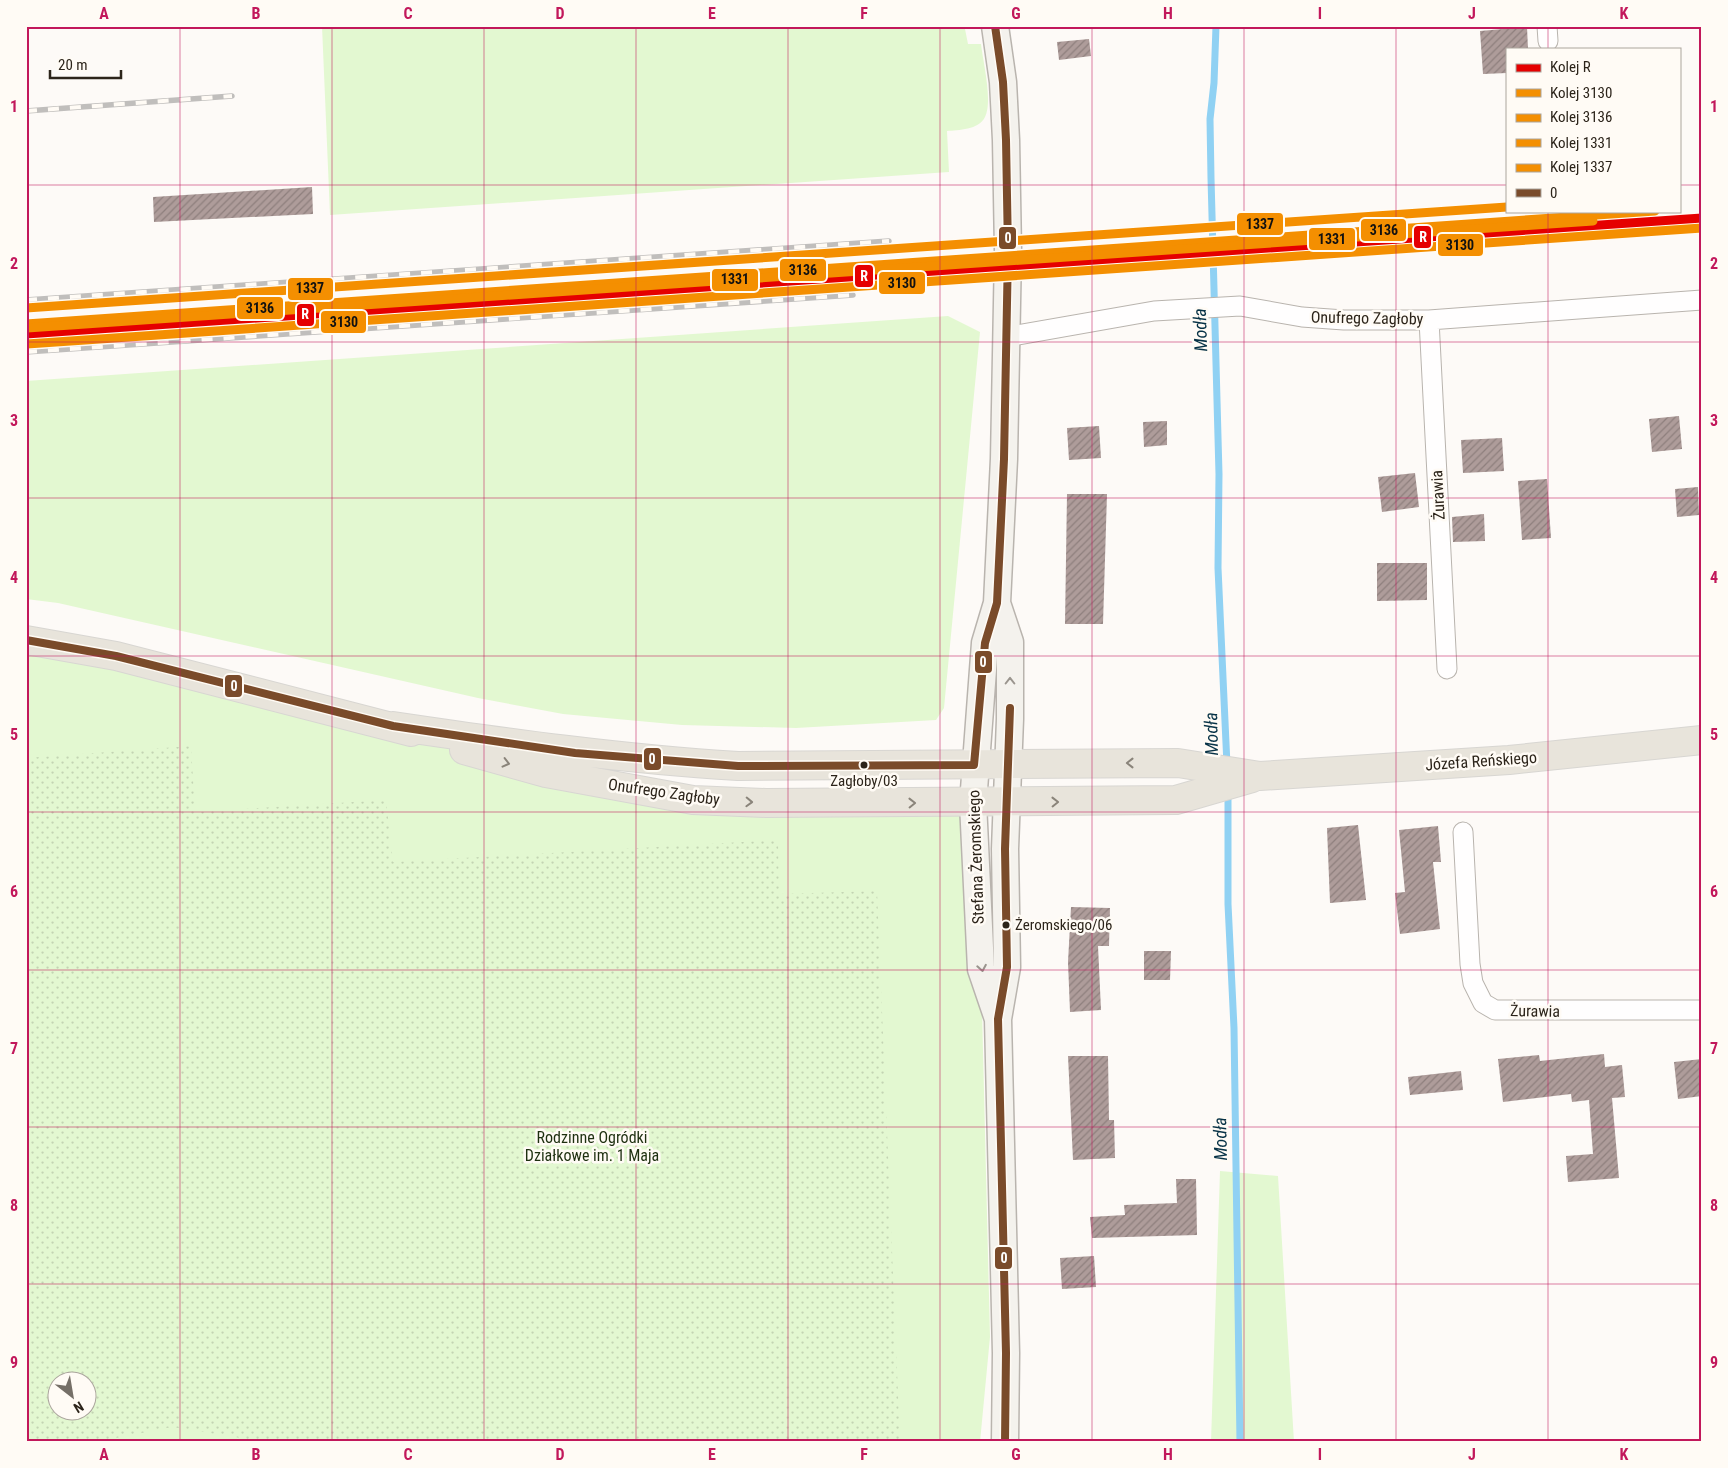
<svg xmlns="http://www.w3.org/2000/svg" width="1728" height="1468" font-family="'Roboto Condensed',sans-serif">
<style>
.grass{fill:#e3f8d1;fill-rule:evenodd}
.garden{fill:url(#garden-dots);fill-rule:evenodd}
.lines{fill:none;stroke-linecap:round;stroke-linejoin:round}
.stream{stroke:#90d1f3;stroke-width:7}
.building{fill:url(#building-hatch)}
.street-casing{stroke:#b9b4ae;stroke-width:21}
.secondary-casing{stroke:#b9b4ae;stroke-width:29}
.primary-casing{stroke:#d8d6d2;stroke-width:30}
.street{stroke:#fffefe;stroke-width:19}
.secondary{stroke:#f4f2ed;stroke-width:26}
.primary{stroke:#e8e4db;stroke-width:28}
.rail-casing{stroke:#c0bebc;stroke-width:5.5}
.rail{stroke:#fffbf5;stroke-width:4;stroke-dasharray:11;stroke-linecap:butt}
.bus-1-casing{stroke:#fffbf5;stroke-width:11}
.bus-1{stroke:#7a4b2a;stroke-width:8}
.rail-1-casing{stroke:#fffbf5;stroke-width:12}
.rail-2-casing{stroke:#fffbf5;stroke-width:12}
.rail-3-casing{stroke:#fffbf5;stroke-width:12}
.rail-4-casing{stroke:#fffbf5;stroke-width:12}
.rail-5-casing{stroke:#fffbf5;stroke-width:12}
.rail-1{stroke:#e50000;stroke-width:9}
.rail-2{stroke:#f48f01;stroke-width:9}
.rail-3{stroke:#f48f01;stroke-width:9}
.rail-4{stroke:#f48f01;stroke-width:9}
.rail-5{stroke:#f48f01;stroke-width:9}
.oneway{stroke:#9a958e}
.oneway2{stroke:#8a847a}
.grid{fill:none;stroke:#c2185b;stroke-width:1;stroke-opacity:0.55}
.bus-dot{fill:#2c241a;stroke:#fffbf5;stroke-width:2}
.labels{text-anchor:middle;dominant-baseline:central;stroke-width:5;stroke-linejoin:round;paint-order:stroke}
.bus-label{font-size:15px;fill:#2c241a;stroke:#fffbf5}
.street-label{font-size:16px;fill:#2c241a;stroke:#fffbf5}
.park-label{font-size:16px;fill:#1e3010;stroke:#fffbf5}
.water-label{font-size:18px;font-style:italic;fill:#073246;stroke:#fffbf5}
.line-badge{stroke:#fffbf5;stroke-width:2}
.badge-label{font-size:14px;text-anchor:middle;font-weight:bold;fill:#fff}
.pale-badge-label{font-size:14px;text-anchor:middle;font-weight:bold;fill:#111}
.neatline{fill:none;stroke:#c2185b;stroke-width:2}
.grid-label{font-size:16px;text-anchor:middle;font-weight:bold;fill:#c2185b}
</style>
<defs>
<pattern id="garden-dots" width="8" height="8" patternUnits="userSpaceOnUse" patternTransform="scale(1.25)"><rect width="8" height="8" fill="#e3f8d1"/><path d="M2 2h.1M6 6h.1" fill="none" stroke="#c3d4b3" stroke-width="1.8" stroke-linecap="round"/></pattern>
<pattern id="building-hatch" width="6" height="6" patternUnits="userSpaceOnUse" patternTransform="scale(1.25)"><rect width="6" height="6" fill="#ae9c9a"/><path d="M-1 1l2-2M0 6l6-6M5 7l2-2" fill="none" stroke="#8e7f7d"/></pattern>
</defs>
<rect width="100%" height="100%" fill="#fdfaf7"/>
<path class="grass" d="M322 26H962L965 29 968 44H981C983 62 993 101 985 117 979 130 958 130 947 131L949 172 330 215Z
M948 316 980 332 944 708 936 720 796 728 682 725 563 714 478 698 58 603 26 599V381Z
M26 640 693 800 973 803 981 969 990 1337 980 1442H26ZM58 1380H88V1410H58Z
M1220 1171 1278 1176 1294 1442H1211Z"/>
<path class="garden" d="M191 746 195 812 386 800 393 862 778 840 779 894 877 891 900 1442H265L172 1427 96 1442H26V758ZM58 1380H88V1410H58Z"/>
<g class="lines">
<path class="stream" d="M1216 26 1214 83 1210 119 1211 178 1219 474 1218 568 1227 765
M1228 791V904L1234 1028 1240 1442"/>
</g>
<path class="building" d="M1527 27 1528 49H1507V73L1483 74 1480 31Z
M1089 39 1091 56 1059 60 1057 42Z
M312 187 313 214 154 222 153 197Z
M1679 416 1682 449 1652 452 1649 419Z
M1167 421V445L1144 447 1143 422Z
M1099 426 1101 458 1069 460 1067 428Z
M1502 438 1504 471 1463 473 1461 440Z
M1415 473 1419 507 1382 512 1378 477Z
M1547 479 1551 538 1522 540 1518 481Z
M1698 487 1699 515 1677 517 1675 489Z
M1067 494H1107L1103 624H1065Z
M1484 514 1485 541 1453 542 1452 517Z
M1377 563H1427V600L1377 601Z
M1358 825 1366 900 1330 903 1327 828Z
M1438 826 1441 862H1433L1440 929 1400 934 1395 893 1405 892 1399 830Z
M1071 907 1110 908 1109 946H1098L1101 1010 1070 1012 1068 962Z
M1144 951H1171L1170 980H1144Z
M1604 1054 1605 1067 1622 1065 1625 1097 1612 1098 1619 1178 1568 1182 1566 1156 1593 1154 1589 1100 1572 1102 1571 1094 1503 1102 1498 1059 1539 1055 1540 1061Z
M1068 1056H1108L1109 1120H1114L1115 1158 1073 1160Z
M1702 1059V1096L1678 1099 1674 1062Z
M1461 1071 1463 1090 1410 1095 1408 1077Z
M1176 1179H1196L1197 1235 1092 1238 1090 1217 1125 1215 1124 1205 1177 1203Z
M1094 1256 1096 1287 1062 1289 1060 1258Z"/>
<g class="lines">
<defs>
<path id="street" d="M1547 26 1548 41
M1429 320 1447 669
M1006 337 1154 311 1240 306 1302 317 1344 320H1429L1702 300
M1463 832 1470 964 1473 983 1483 1003 1495 1010H1702"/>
<path id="secondary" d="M995 26 1003 82 1006 140 1008 251 1004 459 997 603 985 643 973 803 981 969 998 1019
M997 603 1010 642V719L1005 849 1007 967 998 1019 1006 1353 1005 1442"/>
<path id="primary" d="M26 640 116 656 411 732
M393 726C508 743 622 759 738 766L1178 763 1260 776 1509 760 1702 740
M464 750 546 773 693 800 766 803 1176 800 1252 778"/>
</defs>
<use href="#street" class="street-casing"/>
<use href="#secondary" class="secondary-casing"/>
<use href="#primary" class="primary-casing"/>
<use href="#street" class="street"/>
<use href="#secondary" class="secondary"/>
<use href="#primary" class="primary"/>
<defs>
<path id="rail" d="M26 111 232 96
M26 300 889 241
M26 352 853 295"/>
</defs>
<use href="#rail" class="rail-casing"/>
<use href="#rail" class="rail"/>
<defs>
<path id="bus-1" d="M26 640 116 656 393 726 575 753 738 766 974 765 985 643 997 603 1004 459 1008 251 1006 140 1003 82 995 26
M1005 1442 1006 1353 998 1019 1007 967 1005 849 1010 708"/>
</defs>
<use href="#bus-1" class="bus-1-casing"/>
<use href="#bus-1" class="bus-1"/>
<defs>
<path id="rail-1" d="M26 334 1702 218"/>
<path id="rail-2" d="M27 344 1702 228"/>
<path id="rail-3" d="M26 324 1655 211"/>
<path id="rail-4" d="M27 328 1593 221"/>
<path id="rail-5" d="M26 308 1507 207"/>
</defs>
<use href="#rail-1" class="rail-1-casing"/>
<use href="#rail-2" class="rail-2-casing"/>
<use href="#rail-3" class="rail-3-casing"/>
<use href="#rail-4" class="rail-4-casing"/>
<use href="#rail-5" class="rail-5-casing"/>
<use href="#rail-1" class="rail-1"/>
<use href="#rail-2" class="rail-2"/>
<use href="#rail-3" class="rail-3"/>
<use href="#rail-4" class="rail-4"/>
<use href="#rail-5" class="rail-5"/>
</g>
<defs><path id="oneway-chevron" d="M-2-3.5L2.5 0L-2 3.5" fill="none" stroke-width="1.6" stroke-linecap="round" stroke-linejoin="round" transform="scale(1.25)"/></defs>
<g class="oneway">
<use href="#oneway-chevron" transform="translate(1010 681) rotate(-90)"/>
<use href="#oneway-chevron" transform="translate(982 968) rotate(80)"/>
</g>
<g class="oneway2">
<use href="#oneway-chevron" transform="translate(506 763) rotate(14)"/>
<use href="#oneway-chevron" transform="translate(1130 763) rotate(180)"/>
<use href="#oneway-chevron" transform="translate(749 802) rotate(2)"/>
<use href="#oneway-chevron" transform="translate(1055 802) rotate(-1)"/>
<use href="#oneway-chevron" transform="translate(912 803) rotate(-1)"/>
</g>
<path class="grid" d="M180 26V1442M332 26V1442M484 26V1442M636 26V1442M788 26V1442M940 26V1442M1092 26V1442M1244 26V1442M1396 26V1442M1548 26V49M26 185H1507M1679 185H1702M1548 211V1442M26 342H1702M26 498H1702M26 656H1702M26 812H1702M26 970H1702M26 1127H1702M26 1284H1702"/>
<g class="bus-dot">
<circle cx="864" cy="765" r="4.5"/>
<circle cx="1006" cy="925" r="4.5"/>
</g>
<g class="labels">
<g class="bus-label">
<text x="864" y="781">Zagłoby/03</text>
<text x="1015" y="925" text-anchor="start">Żeromskiego/06</text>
</g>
<g class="street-label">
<text transform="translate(1367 318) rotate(1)">Onufrego Zagłoby</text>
<text transform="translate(1438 495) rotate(-93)">Żurawia</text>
<text transform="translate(1481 761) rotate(-4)">Józefa Reńskiego</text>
<text transform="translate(664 792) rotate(8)">Onufrego Zagłoby</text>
<text transform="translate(976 857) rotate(-92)">Stefana Żeromskiego</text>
<text transform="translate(1535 1011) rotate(1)">Żurawia</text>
</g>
<g class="park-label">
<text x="592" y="1137">Rodzinne Ogródki<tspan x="592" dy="18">Działkowe im. 1 Maja</tspan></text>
</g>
<g class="water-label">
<text transform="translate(1200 330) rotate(-92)">Modła</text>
<text transform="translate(1211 734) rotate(-91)">Modła</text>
<text transform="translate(1220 1139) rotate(-91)">Modła</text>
</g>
</g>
<g class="line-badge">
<rect x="1236" y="212" width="48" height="24" rx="5" fill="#f48f01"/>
<rect x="1360" y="218" width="47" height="24" rx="5" fill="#f48f01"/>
<rect x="1413" y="225" width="19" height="24" rx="5" fill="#e50000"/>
<rect x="998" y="226" width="19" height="24" rx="5" fill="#7a4b2a"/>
<rect x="1308" y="227" width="48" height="24" rx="5" fill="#f48f01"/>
<rect x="1437" y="233" width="47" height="24" rx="5" fill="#f48f01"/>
<rect x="779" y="258" width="48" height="24" rx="5" fill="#f48f01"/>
<rect x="854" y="264" width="20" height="24" rx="5" fill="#e50000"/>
<rect x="711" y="268" width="48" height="24" rx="5" fill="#f48f01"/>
<rect x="878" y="271" width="48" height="24" rx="5" fill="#f48f01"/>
<rect x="287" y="277" width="47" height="24" rx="5" fill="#f48f01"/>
<rect x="236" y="296" width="48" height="24" rx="5" fill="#f48f01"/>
<rect x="296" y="303" width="19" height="24" rx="5" fill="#e50000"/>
<rect x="320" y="310" width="47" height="24" rx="5" fill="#f48f01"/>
<rect x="974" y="650" width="19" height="24" rx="5" fill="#7a4b2a"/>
<rect x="224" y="674" width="19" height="24" rx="5" fill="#7a4b2a"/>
<rect x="643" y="747" width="19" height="24" rx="5" fill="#7a4b2a"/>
<rect x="994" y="1246" width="19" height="24" rx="5" fill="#7a4b2a"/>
</g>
<g class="badge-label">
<text x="1423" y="242">R</text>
<text x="1008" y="243">0</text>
<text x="864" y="281">R</text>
<text x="305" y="319">R</text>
<text x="983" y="667">0</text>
<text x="234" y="691">0</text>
<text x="652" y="764">0</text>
<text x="1004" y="1263">0</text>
</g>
<g class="pale-badge-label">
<text x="1260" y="229">1337</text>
<text x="1384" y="235">3136</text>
<text x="1332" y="244">1331</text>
<text x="1460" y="250">3130</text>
<text x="803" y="275">3136</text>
<text x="735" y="284">1331</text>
<text x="902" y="288">3130</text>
<text x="310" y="293">1337</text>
<text x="260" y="313">3136</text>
<text x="344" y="327">3130</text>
</g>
<rect width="1728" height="1468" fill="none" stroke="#fffbf5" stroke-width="55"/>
<rect x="1506" y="48" width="175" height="165" fill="#fffbf5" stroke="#aba59d"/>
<rect x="1516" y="64" width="25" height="8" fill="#e50000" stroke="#aba59d"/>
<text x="1550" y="72" font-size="15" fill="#2c241a">Kolej R</text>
<rect x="1516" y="89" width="25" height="8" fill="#f48f01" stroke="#aba59d"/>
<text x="1550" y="98" font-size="15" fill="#2c241a">Kolej 3130</text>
<rect x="1516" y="114" width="25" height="8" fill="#f48f01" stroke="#aba59d"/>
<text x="1550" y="122" font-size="15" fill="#2c241a">Kolej 3136</text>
<rect x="1516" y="139" width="25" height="8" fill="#f48f01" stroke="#aba59d"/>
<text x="1550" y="148" font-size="15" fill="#2c241a">Kolej 1331</text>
<rect x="1516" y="164" width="25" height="8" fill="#f48f01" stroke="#aba59d"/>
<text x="1550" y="172" font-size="15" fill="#2c241a">Kolej 1337</text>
<rect x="1516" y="189" width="25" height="8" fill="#7a4b2a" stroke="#aba59d"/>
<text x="1550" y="198" font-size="15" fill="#2c241a">0</text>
<g transform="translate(72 1396) rotate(149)"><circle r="24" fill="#fffbf5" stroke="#aba59d"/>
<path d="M0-4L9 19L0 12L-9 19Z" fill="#756f67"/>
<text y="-8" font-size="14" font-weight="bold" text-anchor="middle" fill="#2c241a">N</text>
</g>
<path d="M50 70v8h71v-8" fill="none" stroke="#2c241a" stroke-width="2.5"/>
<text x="58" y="70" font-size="15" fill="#2c241a" stroke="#fffbf5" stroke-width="4" paint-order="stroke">20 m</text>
<rect x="28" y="28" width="1672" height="1412" class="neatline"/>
<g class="grid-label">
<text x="104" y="19">A</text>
<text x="256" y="19">B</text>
<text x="408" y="19">C</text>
<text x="560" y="19">D</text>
<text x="712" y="19">E</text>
<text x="864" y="19">F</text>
<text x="1016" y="19">G</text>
<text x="1168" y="19">H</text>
<text x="1320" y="19">I</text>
<text x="1472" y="19">J</text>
<text x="1624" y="19">K</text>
<text x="14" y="112">1</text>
<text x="1714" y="112">1</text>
<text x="14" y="269">2</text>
<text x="1714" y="269">2</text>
<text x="14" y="426">3</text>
<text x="1714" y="426">3</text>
<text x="14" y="583">4</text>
<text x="1714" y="583">4</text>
<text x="14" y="740">5</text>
<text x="1714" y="740">5</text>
<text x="14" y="897">6</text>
<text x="1714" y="897">6</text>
<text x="14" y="1054">7</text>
<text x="1714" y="1054">7</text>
<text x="14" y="1211">8</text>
<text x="1714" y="1211">8</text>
<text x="14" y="1368">9</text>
<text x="1714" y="1368">9</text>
<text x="104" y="1460">A</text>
<text x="256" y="1460">B</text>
<text x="408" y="1460">C</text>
<text x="560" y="1460">D</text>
<text x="712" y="1460">E</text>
<text x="864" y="1460">F</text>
<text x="1016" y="1460">G</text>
<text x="1168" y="1460">H</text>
<text x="1320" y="1460">I</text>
<text x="1472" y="1460">J</text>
<text x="1624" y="1460">K</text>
</g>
</svg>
